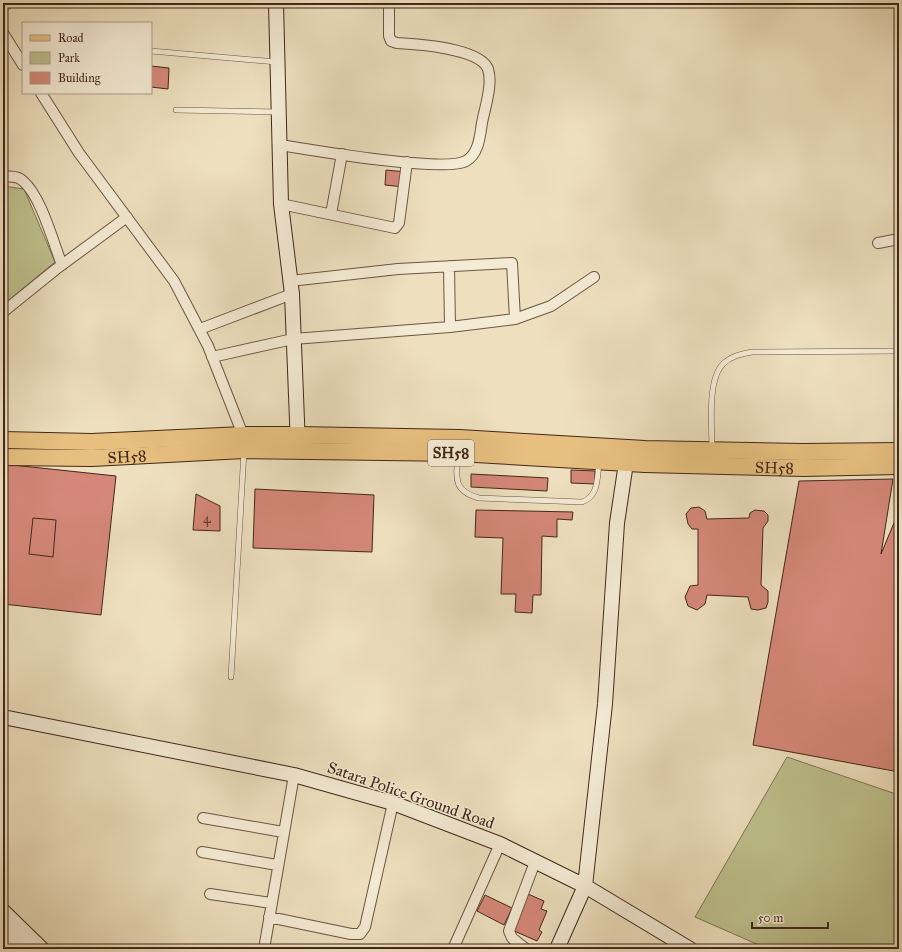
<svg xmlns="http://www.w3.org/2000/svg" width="902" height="952" font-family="'IM FELL Great Primer',serif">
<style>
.green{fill:#bec18e;stroke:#807454}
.building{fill:#d58879;stroke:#412719}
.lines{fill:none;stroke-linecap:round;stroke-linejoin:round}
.lane-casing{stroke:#6c5542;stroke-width:6}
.street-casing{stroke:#6c5542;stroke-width:12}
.secondary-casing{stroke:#412719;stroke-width:16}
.primary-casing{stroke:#412719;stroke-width:18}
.lane{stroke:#f4ebd5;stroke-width:5}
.street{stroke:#f4ebd5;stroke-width:10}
.secondary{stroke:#f4ebd5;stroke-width:14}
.primary{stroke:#e7c080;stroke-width:16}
.labels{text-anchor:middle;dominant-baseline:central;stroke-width:3;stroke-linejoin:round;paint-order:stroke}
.number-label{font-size:14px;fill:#663f31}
.shield{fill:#f4ebd5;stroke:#776251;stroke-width:1}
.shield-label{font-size:15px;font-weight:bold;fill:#412719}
.street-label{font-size:16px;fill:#412719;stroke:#f4ebd5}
</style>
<rect width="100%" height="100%" fill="#eee0bf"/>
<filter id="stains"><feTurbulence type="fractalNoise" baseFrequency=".005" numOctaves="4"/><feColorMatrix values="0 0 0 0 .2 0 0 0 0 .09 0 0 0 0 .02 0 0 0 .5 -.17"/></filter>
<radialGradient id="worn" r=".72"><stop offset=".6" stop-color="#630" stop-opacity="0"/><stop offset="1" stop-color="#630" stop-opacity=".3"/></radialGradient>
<path class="green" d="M3 186 24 189 55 262 3 305Z
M787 757 899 795V949H768L695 917Z"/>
<path class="building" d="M151 66 169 68 168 89 151 87Z
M386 170 406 172 404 187 385 185Z
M3 464 116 476 101 615 3 604Z
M571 470 595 471V484L571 483Z
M471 474 548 478 547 491 471 487Z
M893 479 881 554 894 523 899 517V772L753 745 799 481Z
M255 489 374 495 372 552 253 548Z
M196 494 220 506V531L193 530Z
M699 507 705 511 707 519 749 518 750 513 755 510 764 511 768 515V521L763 528 761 585 768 591V602L766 608 758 610 751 609 748 597 707 595 705 604 697 610 688 606 685 597 690 586 698 585V529H692L688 524 686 514 691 508Z
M476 510 573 512 572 520 557 519V537L542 536 541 595H533L532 613 515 612 516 594H501L503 538 475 537Z
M33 518 56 520 53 557 29 554Z
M528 894 544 901 541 909 547 911 539 930 542 932 537 941 512 930Z
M485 895 512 908 504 925 477 911Z"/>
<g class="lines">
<defs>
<path id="lane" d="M3 9 14 3
M151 51 277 62
M176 110 277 112
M712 449C712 427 707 380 723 364 731 356 741 354 752 352L899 351
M458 455C456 478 453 491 479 498L582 502C599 496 597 478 599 463
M231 677 244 451"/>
<path id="street" d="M3 33 23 65
M41 93 79 153 174 281 208 346 243 435V439
M280 145C311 150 444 173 466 161 479 154 480 135 482 123 485 107 493 84 488 69 480 48 416 44 397 43L391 41 389 36V3
M3 177C10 176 18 176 23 181 41 196 53 242 62 265
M281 204 395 228 399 223 407 162
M331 214 342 154
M878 243 899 239
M449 266 450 327
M290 281 398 269 512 263 515 319
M3 312 55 270 127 217
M200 329 292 294
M212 357 293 339 450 327 515 319 551 306 594 277
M203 818 283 832
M202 852 277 865
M210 894 271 903
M269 917 351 934H360L365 927 393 803
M264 949 294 775
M453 949 500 844
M526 949 512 938 509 931 535 862"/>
<path id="secondary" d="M276 3 281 204 292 294 298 446
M3 717 294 775 393 803 500 844 585 886 690 949
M3 911 42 949
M3 930 23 949
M557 949 585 886 605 704 617 523 626 463"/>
<g id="primary">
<path d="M3 440 92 442 243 435H298L459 438 645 449 803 452 899 451"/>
<path id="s1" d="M3 457 92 458 244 450 458 453 645 464 803 468 899 466"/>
</g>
</defs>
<use href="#lane" class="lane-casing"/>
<use href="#street" class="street-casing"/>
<use href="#secondary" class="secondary-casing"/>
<use href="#primary" class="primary-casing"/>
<use href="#lane" class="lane"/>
<use href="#street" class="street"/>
<use href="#secondary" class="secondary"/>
<use href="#primary" class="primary"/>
</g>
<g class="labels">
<g class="number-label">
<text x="207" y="518">4</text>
</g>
<rect class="shield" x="428" y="440" width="46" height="26" rx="3"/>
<g class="shield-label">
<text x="451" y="453">SH58</text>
</g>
<g class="street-label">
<text stroke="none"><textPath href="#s1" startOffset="124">SH58</textPath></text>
<text stroke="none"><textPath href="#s1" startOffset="772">SH58</textPath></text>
<text transform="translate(411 795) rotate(19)">Satara Police Ground Road</text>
</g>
</g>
<rect width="902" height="952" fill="none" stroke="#eee0bf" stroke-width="16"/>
<rect x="4" y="4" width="894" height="944" fill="none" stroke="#412719" stroke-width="2"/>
<rect x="8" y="8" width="886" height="936" fill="none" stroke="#412719"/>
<rect x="22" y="22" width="130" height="72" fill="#f4ebd5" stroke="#ac9d8a"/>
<rect x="30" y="35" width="20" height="6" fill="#e7c080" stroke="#ac9d8a"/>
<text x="58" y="42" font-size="12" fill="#412719">Road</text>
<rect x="30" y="52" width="20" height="12" fill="#bec18e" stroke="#ac9d8a"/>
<text x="58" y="62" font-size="12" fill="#412719">Park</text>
<rect x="30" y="72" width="20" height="12" fill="#d58879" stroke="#ac9d8a"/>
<text x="58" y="82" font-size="12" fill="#412719">Building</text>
<path d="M752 922v6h76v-6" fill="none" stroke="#412719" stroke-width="2"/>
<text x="758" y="922" font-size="12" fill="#412719" stroke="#f4ebd5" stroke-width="3" paint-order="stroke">50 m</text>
<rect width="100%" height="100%" filter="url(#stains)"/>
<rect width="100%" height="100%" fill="url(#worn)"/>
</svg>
